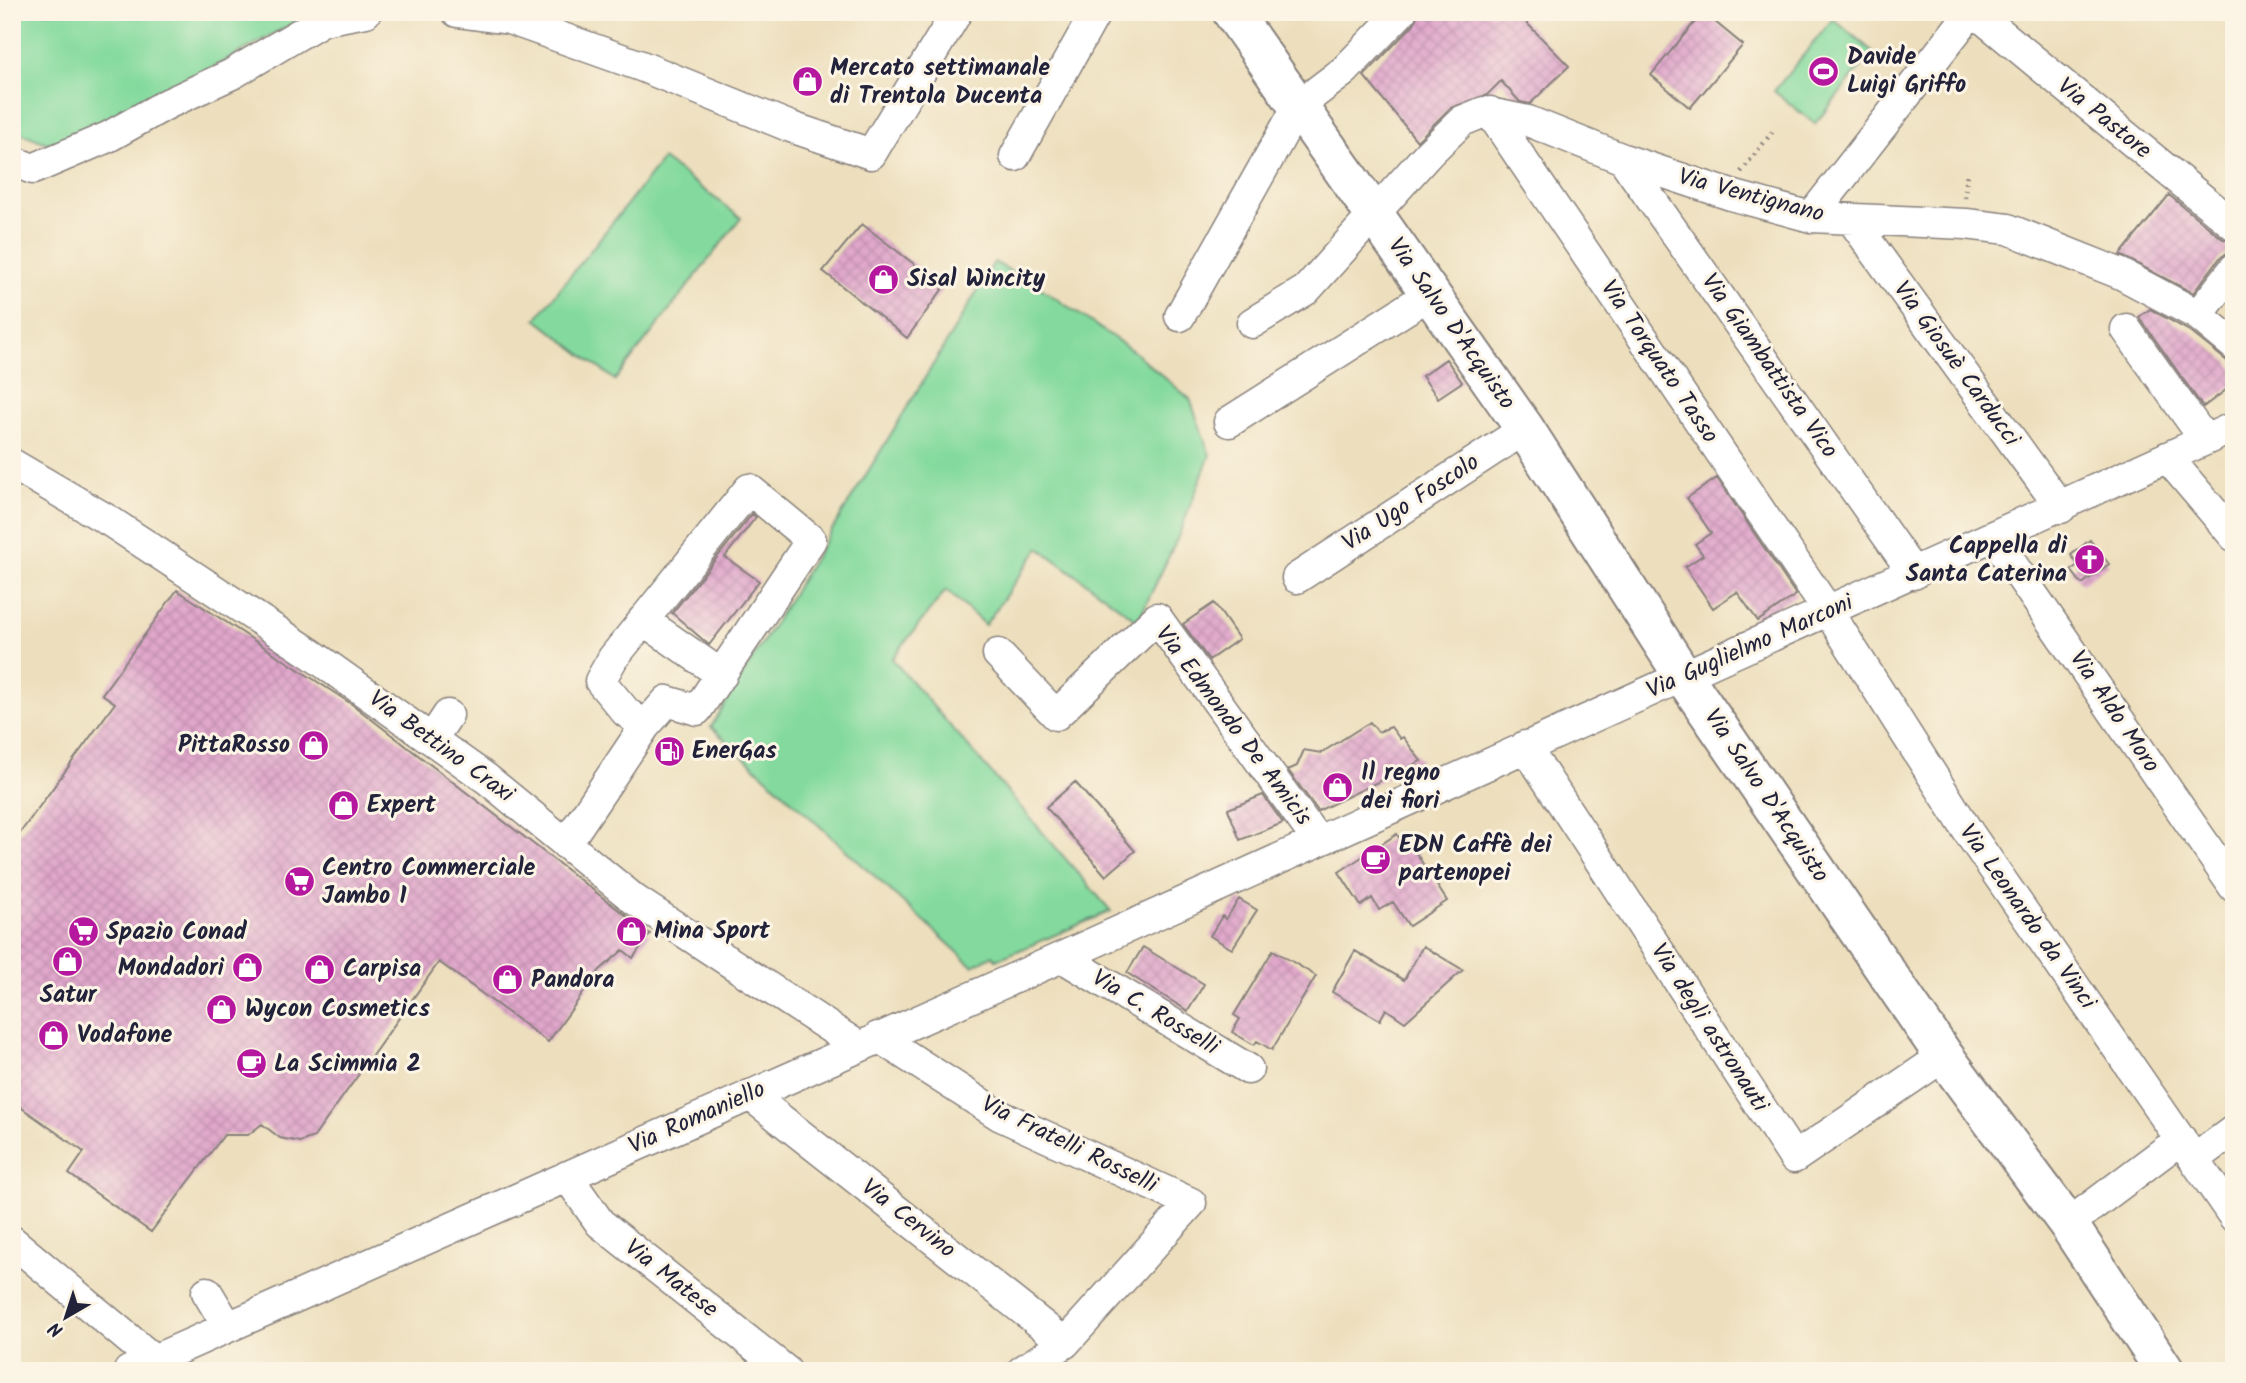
<svg xmlns="http://www.w3.org/2000/svg" width="2246" height="1383" font-family="Kalam,sans-serif">
<style>
.grass{fill:#84da9e;stroke:#537e6c;stroke-width:2}
.building{fill:url(#building-cross-hatch)}
.lines{fill:none;stroke-linecap:round;stroke-linejoin:round}
.minor-casing{stroke:#88807c;stroke-width:33}
.major-casing{stroke:#88807c;stroke-width:42}
.path{stroke:#88807c;stroke-width:4.5;stroke-dasharray:2 5;stroke-linecap:butt}
.minor{stroke:#fff;stroke-width:30}
.major{stroke:#fff;stroke-width:38}
.labels{text-anchor:middle;dominant-baseline:central;stroke-width:6;stroke-linejoin:round;paint-order:stroke}
.poi-label{font-size:24px;font-weight:bold;fill:#22223b;stroke:#fcf5e5;text-anchor:start}
.street-label{font-size:24px;fill:#22223b;stroke:#fcf5e5}
</style>
<defs>
<pattern id="building-cross-hatch" width="8" height="8" patternUnits="userSpaceOnUse" patternTransform="scale(1.75)"><rect width="8" height="8" fill="#e0a7cb"/><path d="M0 0l8 8M0 8l8-8" fill="none" stroke="#c08faf"/></pattern>
</defs>
<rect width="100%" height="100%" fill="#fcf5e5"/>
<filter id="ink" filterUnits="userSpaceOnUse"><feTurbulence type="fractalNoise" baseFrequency=".0143" numOctaves="2"/><feDisplacementMap in="SourceGraphic" scale="14" xChannelSelector="R" yChannelSelector="G"/><feConvolveMatrix kernelMatrix="1 2 1 2 8 2 1 2 1" color-interpolation-filters="sRGB"/></filter>
<filter id="wash" filterUnits="userSpaceOnUse"><feTurbulence type="fractalNoise" baseFrequency=".00686" numOctaves="4" result="noise"/><feDisplacementMap in="SourceGraphic" scale="28" xChannelSelector="R" yChannelSelector="G"/><feGaussianBlur stdDeviation="1.57" result="paint"/><feColorMatrix in="noise" values="0 0 0 0 0 0 0 0 0 0 0 0 0 0 0 0 0 1.4 0 .05"/><feComposite in="paint" operator="in"/></filter>
<g filter="url(#wash)">
<rect width="100%" height="100%" fill="#eddfbd"/>
<path class="grass" d="M12 12H313L104 128 55 146 12 130Z
M1833 19 1873 52 1815 124 1774 91Z
M663 159 741 218 615 380 536 319Z
M994 262 1038 286 1133 351 1190 399 1210 455 1178 537 1138 621 1039 548 985 625 946 590 892 659 1111 911 996 960 993 955 973 966 711 727C805 571 903 419 994 262Z"/>
<g id="blocks">
<path class="building" d="M1418 12H1516L1569 66 1530 104 1520 102 1501 81 1487 95 1450 108 1417 141 1364 76 1414 24Z
M1703 12 1743 45 1690 108 1651 75Z
M2169 195 2223 239 2234 242V248L2220 258 2193 293 2120 255Z
M862 224 944 287 907 338 823 271Z
M2150 309 2188 330 2227 361 2234 369V384L2203 407 2139 317Z
M1446 359 1462 382 1438 398 1422 376Z
M1717 478 1796 595 1758 621 1737 592 1713 608 1685 567 1703 555 1695 544 1711 533 1687 498Z
M752 514 756 517 725 557 759 581 709 645 672 613Z
M2090 540 2109 564 2082 584 2071 570 2078 565 2071 555Z
M177 590 353 705 650 934 633 958 623 950 600 970 548 1042 439 962 314 1137 300 1142 280 1138 262 1124 248 1135H224L151 1232 69 1174 84 1152 12 1101V844L115 703 102 694Z
M1214 603 1239 639 1209 660 1183 624Z
M1370 722 1378 732 1391 727 1400 739 1403 737 1421 761 1318 811 1288 770 1297 766 1304 750 1321 753Z
M1075 782 1135 851 1106 876 1046 807Z
M1263 795 1283 823 1240 840 1228 809Z
M1397 834 1400 839 1405 836 1447 901 1409 926 1393 902 1379 910 1372 898 1361 906 1339 872Z
M1239 899 1257 910 1232 949 1210 936 1222 916 1226 919Z
M1423 946 1463 970 1405 1022 1386 1009 1380 1020 1332 992 1355 951 1404 980Z
M1143 947 1204 984 1188 1011 1127 973Z
M1273 950 1316 976 1272 1050 1257 1041 1254 1045 1232 1032 1240 1019 1234 1015Z"/>
</g>
</g>
<g filter="url(#ink)">
<use href="#blocks" fill-opacity="0" stroke="#88807c" stroke-width="2"/>
<g class="lines">
<defs>
<path id="minor" d="M457 12 509 19 641 66 791 127 871 154 957 12
M1975 12 2234 225
M1490 112 1828 611 1969 833 2234 1217
M1015 156 1096 12
M1623 159 1914 574
M12 161 33 169 108 137 167 104 232 74 323 20 366 12
M1811 217 1971 12
M1852 220 2061 508
M2198 315 2234 269
M1180 316 1298 106 1344 71 1401 12
M1252 323 1306 290 1429 153 1462 121 1484 112 1528 121 1623 159 1731 195 1811 217 1966 224 2008 229 2121 274 2198 315 2234 345
M2126 329 2205 440
M1229 422 1430 294
M2167 457 2234 536
M12 464 111 522 310 653 487 779 635 900 858 1046
M1994 538 2234 887
M1297 578 1525 429
M643 620 722 675
M998 654 1056 715 1157 618 1317 840
M432 739 448 715
M1525 746 1794 1158 1944 1056
M566 844 645 726 667 701 697 710 811 540 749 489 613 658 600 681 626 712 645 726
M1062 957 1248 1069
M878 1037 999 1115 1191 1203 1065 1343 1022 1371
M750 1095 1065 1343
M2195 1159 2234 1130
M567 1176 600 1223 786 1371
M2068 1224 2181 1139
M12 1241 154 1360
M207 1292 228 1327
M129 1371 1062 957 2234 427"/>
<path id="major" d="M1232 12 1525 429 1684 677 1944 1056 2068 1224 2165 1371"/>
</defs>
<use href="#minor" class="minor-casing"/>
<use href="#major" class="major-casing"/>
<path class="path" d="M1741 172 1773 131
M1965 198 1967 172"/>
<use href="#minor" class="minor"/>
<use href="#major" class="major"/>
</g>
</g>
<defs>
<symbol id="stadium-disc" viewBox="-11 -11 22 22"><circle r="9.5" fill="#b5179e" stroke="#fcf5e5"/><path d="M0-5a6.5 5 0 1 0 0 10a6.5 5 0 1 0 0-10ZM-3.5-1.8h7v3.6h-7Z" fill="#fff"/></symbol>
<symbol id="shop-disc" viewBox="-11 -11 22 22"><circle r="9.5" fill="#b5179e" stroke="#fcf5e5"/><path d="M-5-2.5h2.3a2.7 3.5 0 0 1 5.4 0H5L5.5 6h-11ZM-1.5-2.5h3a1.5 2.3 0 0 0-3 0Z" fill="#fff"/></symbol>
<symbol id="church-disc" viewBox="-11 -11 22 22"><circle r="9.5" fill="#b5179e" stroke="#fcf5e5"/><path d="M-1.2-6h2.4v3.5h3.3v2.4h-3.3V6h-2.4V-.1h-3.3v-2.4h3.3Z" fill="#fff"/></symbol>
<symbol id="fuel-disc" viewBox="-11 -11 22 22"><circle r="9.5" fill="#b5179e" stroke="#fcf5e5"/><path d="M-5.5-6h7V0h2V4h1.3V-2.5L3-4.5l.8-.8L6-3V5H2.5V1h-1V6h-7ZM-4.2-4.7v3.2H.2V-4.7Z" fill="#fff"/></symbol>
<symbol id="cafe-disc" viewBox="-11 -11 22 22"><circle r="9.5" fill="#b5179e" stroke="#fcf5e5"/><path d="M-5.5-4.5H6V0H3Q3 3.5 0 3.5H-2.5Q-5.5 3.5-5.5 0ZM3-3.2v2h1.7v-2ZM-6 4.5H4V6H-6Z" fill="#fff"/></symbol>
<symbol id="supermarket-disc" viewBox="-11 -11 22 22"><circle r="9.5" fill="#b5179e" stroke="#fcf5e5"/><path d="M-6-5.5h2.5l.6 2H6L4.5 2H-2.5L-4.4-4H-6ZM-1.5 3.2a1.3 1.3 0 1 0 .1 0ZM3 3.2a1.3 1.3 0 1 0 .1 0Z" fill="#fff"/></symbol>
</defs>
<g fill-rule="evenodd">
<use href="#stadium-disc" x="1806" y="54" width="35" height="35"/>
<use href="#shop-disc" x="790" y="64" width="35" height="35"/>
<use href="#shop-disc" x="866" y="262" width="35" height="35"/>
<use href="#church-disc" x="2072" y="542" width="35" height="35"/>
<use href="#shop-disc" x="296" y="728" width="35" height="35"/>
<use href="#fuel-disc" x="652" y="734" width="35" height="35"/>
<use href="#shop-disc" x="1320" y="770" width="35" height="35"/>
<use href="#shop-disc" x="326" y="788" width="35" height="35"/>
<use href="#cafe-disc" x="1358" y="842" width="35" height="35"/>
<use href="#supermarket-disc" x="282" y="864" width="35" height="35"/>
<use href="#shop-disc" x="614" y="914" width="35" height="35"/>
<use href="#supermarket-disc" x="66" y="914" width="35" height="35"/>
<use href="#shop-disc" x="50" y="944" width="35" height="35"/>
<use href="#shop-disc" x="230" y="950" width="35" height="35"/>
<use href="#shop-disc" x="302" y="952" width="35" height="35"/>
<use href="#shop-disc" x="490" y="962" width="35" height="35"/>
<use href="#shop-disc" x="204" y="992" width="35" height="35"/>
<use href="#shop-disc" x="36" y="1018" width="35" height="35"/>
<use href="#cafe-disc" x="234" y="1046" width="35" height="35"/>
</g>
<g class="labels">
<g class="poi-label">
<text x="1847" y="57">Davide<tspan x="1847" dy="28">Luigi Griffo</tspan></text>
<text x="830" y="68">Mercato settimanale<tspan x="830" dy="28">di Trentola Ducenta</tspan></text>
<text x="907" y="279">Sisal Wincity</text>
<text x="2067" y="546" text-anchor="end">Cappella di<tspan x="2067" dy="28">Santa Caterina</tspan></text>
<text x="290" y="745" text-anchor="end">PittaRosso</text>
<text x="692" y="751">EnerGas</text>
<text x="1361" y="773">Il regno<tspan x="1361" dy="28">dei fiori</tspan></text>
<text x="367" y="805">Expert</text>
<text x="1399" y="845">EDN Caffè dei<tspan x="1399" dy="28">partenopei</tspan></text>
<text x="322" y="868">Centro Commerciale<tspan x="322" dy="28">Jambo 1</tspan></text>
<text x="654" y="931">Mina Sport</text>
<text x="106" y="932">Spazio Conad</text>
<text x="224" y="968" text-anchor="end">Mondadori</text>
<text x="343" y="969">Carpisa</text>
<text x="531" y="980">Pandora</text>
<text x="68" y="995" text-anchor="middle">Satur</text>
<text x="245" y="1009">Wycon Cosmetics</text>
<text x="77" y="1035">Vodafone</text>
<text x="274" y="1064">La Scimmia 2</text>
</g>
<g class="street-label">
<text transform="translate(2104 119) rotate(39)">Via Pastore</text>
<text transform="translate(1751 196) rotate(15)">Via Ventignano</text>
<text transform="translate(1451 324) rotate(55)">Via Salvo D'Acquisto</text>
<text transform="translate(1659 362) rotate(56)">Via Torquato Tasso</text>
<text transform="translate(1956 364) rotate(54)">Via Giosuè Carducci</text>
<text transform="translate(1769 366) rotate(55)">Via Giambattista Vico</text>
<text transform="translate(1411 503) rotate(-33)">Via Ugo Foscolo</text>
<text transform="translate(1750 647) rotate(-24)">Via Guglielmo Marconi</text>
<text transform="translate(2114 712) rotate(56)">Via Aldo Moro</text>
<text transform="translate(1233 726) rotate(53)">Via Edmondo De Amicis</text>
<text transform="translate(441 747) rotate(36)">Via Bettino Craxi</text>
<text transform="translate(1766 796) rotate(56)">Via Salvo D'Acquisto</text>
<text transform="translate(2027 917) rotate(55)">Via Leonardo da Vinci</text>
<text transform="translate(1155 1013) rotate(31)">Via C. Rosselli</text>
<text transform="translate(1709 1028) rotate(57)">Via degli astronauti</text>
<text transform="translate(697 1118) rotate(-24)">Via Romaniello</text>
<text transform="translate(1069 1145) rotate(26)">Via Fratelli Rosselli</text>
<text transform="translate(908 1219) rotate(38)">Via Cervino</text>
<text transform="translate(671 1279) rotate(38)">Via Matese</text>
</g>
</g>
<rect width="2246" height="1383" fill="none" stroke="#fcf5e5" stroke-width="42"/>
<g transform="translate(66 1317) rotate(219)" stroke="#fcf5e5" stroke-width="5" paint-order="stroke">
<path d="M0-5L12 26L0 18L-12 26Z" fill="#22223b"/>
<text y="-10" font-size="19" font-weight="bold" text-anchor="middle" fill="#22223b">N</text>
</g>
</svg>
